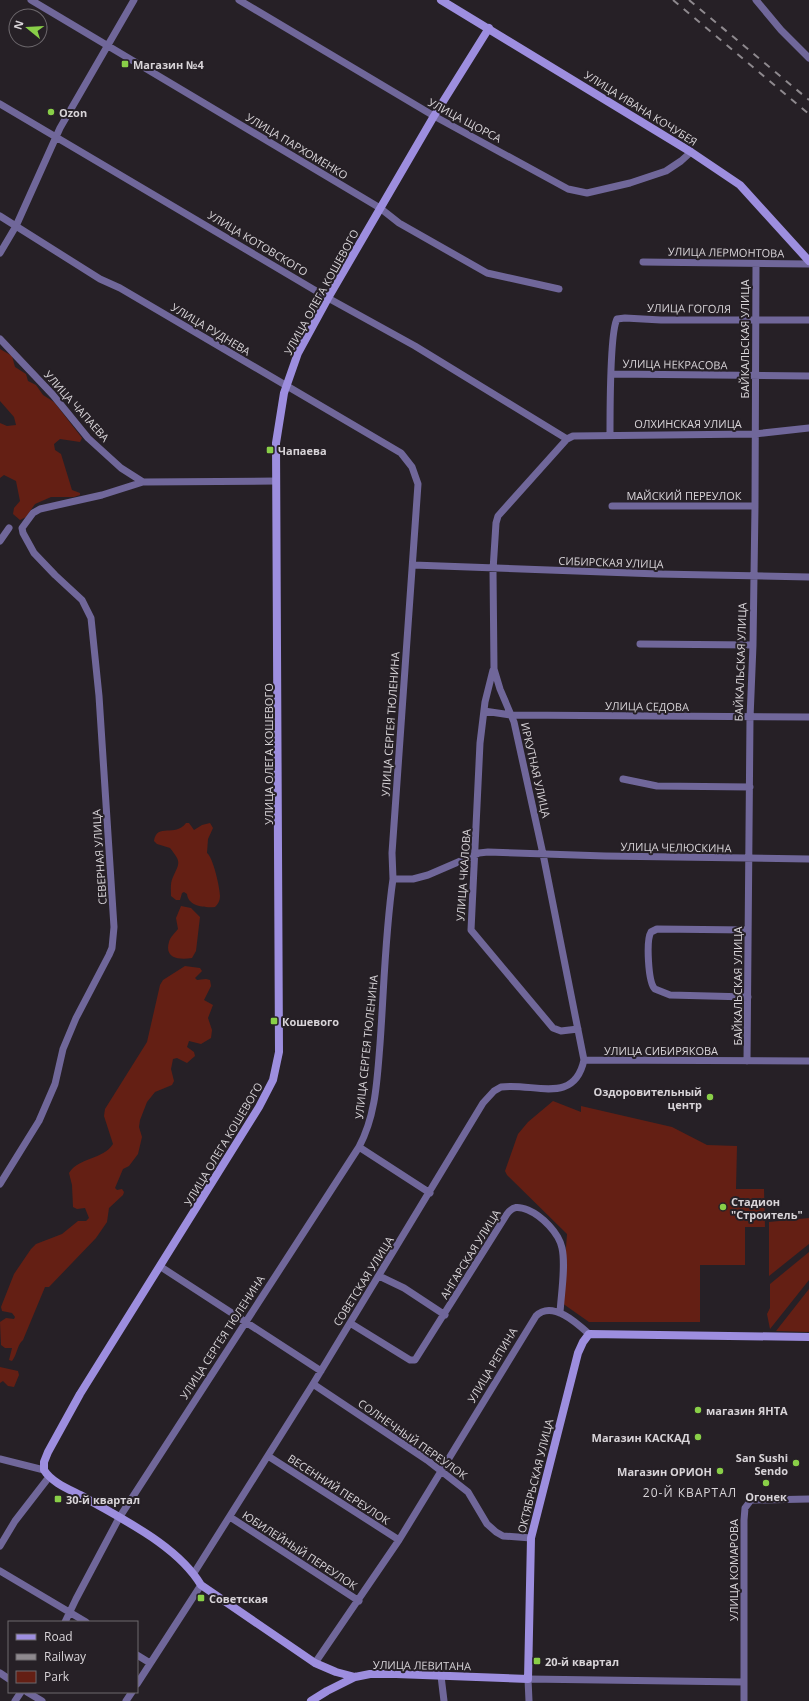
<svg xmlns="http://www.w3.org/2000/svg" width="809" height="1701" font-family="'Open Sans',sans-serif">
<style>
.green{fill:#641f14}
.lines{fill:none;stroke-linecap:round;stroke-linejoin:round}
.street{stroke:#70679a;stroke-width:7}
.secondary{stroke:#9d8edf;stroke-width:8}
.rail{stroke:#8e898e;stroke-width:2;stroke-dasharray:7 7;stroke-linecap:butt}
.poi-dot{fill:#89cf48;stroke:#262026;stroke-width:1.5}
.labels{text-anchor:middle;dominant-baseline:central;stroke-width:4;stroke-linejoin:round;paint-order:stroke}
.poi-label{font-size:11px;font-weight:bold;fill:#d8d4d8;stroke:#262026;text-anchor:start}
.street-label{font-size:11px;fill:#d8d4d8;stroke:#262026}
.neighbourhood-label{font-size:12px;letter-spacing:1px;fill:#d8d4d8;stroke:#262026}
</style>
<rect width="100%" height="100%" fill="#262026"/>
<path class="green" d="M0 349 12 356 15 367 26 374 28 381 36 385 43 395 54 402 82 438 80 442 60 439 54 444 55 450 61 454 72 490 80 493V495L74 497H51L35 504 26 517 20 520 13 514 14 508 20 501 16 481 4 475 0 478V423L7 426 16 425 14 417 0 401Z
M186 823H189L194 830 202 825 210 823 213 828 208 839 207 853C213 857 220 888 220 896 220 901 218 904 215 907 204 908 188 906 187 894L184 892 182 893 180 900H176L171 896C171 890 170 883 173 877 180 862 181 862 170 848L157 844 154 841C157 822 175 838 186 823Z
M181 906 191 908 200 917 196 951 192 958C180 960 164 959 169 942 170 937 175 933 178 929L176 918Z
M185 966 200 968 202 971 195 978 197 980 206 979 210 980 211 986 204 1000 213 1005 208 1018 212 1030 211 1038 201 1044 189 1041 187 1047 194 1052 195 1056 187 1063 177 1058 173 1059 171 1069 174 1081 172 1085 155 1092 147 1102 140 1120 139 1127 142 1137 138 1154 129 1166 123 1169 115 1188 117 1190 122 1189 124 1192 123 1195 109 1208 107 1222 96 1238 49 1287H45L23 1340C17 1345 17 1355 12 1361L9 1360 12 1348H5L1 1345 0 1322 6 1318 14 1319 15 1317 12 1313 2 1311 1 1307 14 1274 31 1249 36 1244 62 1234 78 1221H86L89 1218 85 1208 77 1209 73 1207 72 1185 69 1173C79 1157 103 1160 113 1144L104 1116 105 1109 147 1042 160 985 163 980Z
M553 1101 581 1112V1106L672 1127 707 1145 737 1146 736 1189H764L765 1227H745V1265H700V1322H589L562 1303 567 1234 507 1175 505 1171 518 1134 528 1122Z
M809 1218V1244L769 1276V1222Z
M809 1252V1280L770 1329 767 1314 770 1308V1284Z
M809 1289V1332L776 1331Z
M0 1367 18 1371 19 1375 14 1387 8 1386 3 1381 0 1383Z"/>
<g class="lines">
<path class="street" d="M31 0 380 208 399 223 487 273 559 289
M239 0 434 116 568 189 587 193 630 183 666 171 681 161 691 152
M756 0 781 30 809 58
M0 104 328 298 415 346 567 439
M0 216 100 279 120 288 401 453 412 467 418 484 392 853 393 879C385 934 384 989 380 1044 377 1080 376 1115 359 1147L119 1518 76 1599 65 1622
M0 253 16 226 60 128 134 0
M643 262 809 264
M0 339 53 395 88 438 121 468 143 482 276 481
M612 374 809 376
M610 434C610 415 610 332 617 319L625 318 661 320H809
M612 506H755
M0 541 9 528
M413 565 658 574 809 577
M640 644 753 645
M493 670 485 702 480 743 471 930 553 1028 561 1031 578 1029
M484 711 511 715 809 717
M623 779 657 786 750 787
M393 879H413L428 875 479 853 488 852 605 856 809 859
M748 997 670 995 655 989C648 983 646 940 651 932L657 929 748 930
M584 1060 809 1061
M747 1061 750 718 753 645 755 506 756 264
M359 1147 430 1193
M0 1184 39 1121 55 1084 63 1049 76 1018 109 955 112 948 114 927 99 696 91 618 82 600 55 575 34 553 23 533 22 528 33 513 40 509 102 495 143 482
M161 1267 321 1371
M379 1276 404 1288 445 1315
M350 1323 410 1360H415L507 1214C513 1206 518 1206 528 1210 542 1216 559 1233 562 1248 566 1266 561 1294 560 1313
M313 1384 427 1460 468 1492 487 1524 496 1532 503 1536 531 1538
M268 1456 399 1540
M0 1459 44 1470
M230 1517 359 1601
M0 1546 15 1521 49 1477
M0 1571 86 1622
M194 1573 313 1384 483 1103 494 1091 501 1087C533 1082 574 1106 584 1060L543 854 514 722 500 689 494 669 493 570 496 523 498 516 567 439 573 436 754 434 809 428
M137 1655 150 1663
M315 1663 399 1540 536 1316C552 1300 577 1323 589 1334
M0 1673 9 1679
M441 1676 444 1701
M137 1684 201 1585
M27 1692 42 1701
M15 1701 21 1692
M126 1701 132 1692
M529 1701 528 1679 744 1682
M744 1701V1520L745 1508 751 1500H756L809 1499"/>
<path class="secondary" d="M441 0 691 152 740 185 809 261
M489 28 434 116 328 298 298 353 284 393 276 443 279 1052 273 1080 259 1107 80 1394 48 1452 44 1462V1470C52 1483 71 1490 84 1497 123 1520 177 1545 201 1585L315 1663 336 1672 355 1677 370 1674H396L528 1679 531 1538 578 1353 583 1342 589 1334 809 1337
M311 1701 327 1691 355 1677"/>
<path class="rail" d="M673 0 809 114
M689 0 809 100"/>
</g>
<g class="poi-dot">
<rect x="121" y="60" width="8" height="8" rx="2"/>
<circle cx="51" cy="112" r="4"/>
<rect x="266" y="446" width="8" height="8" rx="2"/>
<rect x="270" y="1017" width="8" height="8" rx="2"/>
<circle cx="710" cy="1097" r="4"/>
<circle cx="723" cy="1207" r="4"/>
<circle cx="698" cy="1410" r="4"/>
<circle cx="698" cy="1437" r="4"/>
<circle cx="796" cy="1463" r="4"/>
<circle cx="720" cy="1471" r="4"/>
<circle cx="766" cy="1483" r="4"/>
<rect x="54" y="1495" width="8" height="8" rx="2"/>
<rect x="197" y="1594" width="8" height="8" rx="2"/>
<rect x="533" y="1657" width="8" height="8" rx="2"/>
</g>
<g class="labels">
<g class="poi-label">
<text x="133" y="64">Магазин №4</text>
<text x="59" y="112">Ozon</text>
<text x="278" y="450">Чапаева</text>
<text x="282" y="1021">Кошевого</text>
<text x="702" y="1091" text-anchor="end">Оздоровительный<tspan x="702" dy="13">центр</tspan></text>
<text x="731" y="1201">Стадион<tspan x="731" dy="13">"Строитель"</tspan></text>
<text x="706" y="1410">магазин ЯНТА</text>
<text x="690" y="1437" text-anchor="end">Магазин КАСКАД</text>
<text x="788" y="1457" text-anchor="end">San Sushi<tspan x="788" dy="13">Sendo</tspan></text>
<text x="712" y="1471" text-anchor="end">Магазин ОРИОН</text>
<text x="766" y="1496" text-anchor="middle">Огонек</text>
<text x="66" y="1499">30-й квартал</text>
<text x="209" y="1598">Советская</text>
<text x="545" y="1661">20-й квартал</text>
</g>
<g class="street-label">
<text transform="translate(641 108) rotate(32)">УЛИЦА ИВАНА КОЧУБЕЯ</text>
<text transform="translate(465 120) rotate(28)">УЛИЦА ЩОРСА</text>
<text transform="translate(297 146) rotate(31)">УЛИЦА ПАРХОМЕНКО</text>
<text transform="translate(258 243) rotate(31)">УЛИЦА КОТОВСКОГО</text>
<text transform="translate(726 252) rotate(1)">УЛИЦА ЛЕРМОНТОВА</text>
<text transform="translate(321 292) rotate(-61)">УЛИЦА ОЛЕГА КОШЕВОГО</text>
<text transform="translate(689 308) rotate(1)">УЛИЦА ГОГОЛЯ</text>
<text transform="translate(211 329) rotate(31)">УЛИЦА РУДНЕВА</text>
<text transform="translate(744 339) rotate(-90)">БАЙКАЛЬСКАЯ УЛИЦА</text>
<text transform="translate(675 364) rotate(1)">УЛИЦА НЕКРАСОВА</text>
<text transform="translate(77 406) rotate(48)">УЛИЦА ЧАПАЕВА</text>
<text x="688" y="423">ОЛХИНСКАЯ УЛИЦА</text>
<text x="684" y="495">МАЙСКИЙ ПЕРЕУЛОК</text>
<text transform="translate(611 562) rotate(2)">СИБИРСКАЯ УЛИЦА</text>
<text transform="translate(740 662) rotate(-88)">БАЙКАЛЬСКАЯ УЛИЦА</text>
<text transform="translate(647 706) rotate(1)">УЛИЦА СЕДОВА</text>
<text transform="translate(390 724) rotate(-86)">УЛИЦА СЕРГЕЯ ТЮЛЕНИНА</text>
<text transform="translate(268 754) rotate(-90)">УЛИЦА ОЛЕГА КОШЕВОГО</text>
<text transform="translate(536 770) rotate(77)">ИРКУТНАЯ УЛИЦА</text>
<text transform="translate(676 847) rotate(1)">УЛИЦА ЧЕЛЮСКИНА</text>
<text transform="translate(99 857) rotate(-94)">СЕВЕРНАЯ УЛИЦА</text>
<text transform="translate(463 875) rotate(-86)">УЛИЦА ЧКАЛОВА</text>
<text transform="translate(737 986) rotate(-90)">БАЙКАЛЬСКАЯ УЛИЦА</text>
<text transform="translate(366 1047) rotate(-84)">УЛИЦА СЕРГЕЯ ТЮЛЕНИНА</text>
<text x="661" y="1050">УЛИЦА СИБИРЯКОВА</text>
<text transform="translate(223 1144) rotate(-59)">УЛИЦА ОЛЕГА КОШЕВОГО</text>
<text transform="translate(470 1254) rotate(-58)">АНГАРСКАЯ УЛИЦА</text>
<text transform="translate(363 1281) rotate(-58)">СОВЕТСКАЯ УЛИЦА</text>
<text transform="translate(222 1337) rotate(-57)">УЛИЦА СЕРГЕЯ ТЮЛЕНИНА</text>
<text transform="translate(492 1365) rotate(-59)">УЛИЦА РЕПИНА</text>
<text transform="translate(413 1439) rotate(35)">СОЛНЕЧНЫЙ ПЕРЕУЛОК</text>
<text transform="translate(535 1476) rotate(-76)">ОКТЯБРЬСКАЯ УЛИЦА</text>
<text transform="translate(339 1489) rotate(33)">ВЕСЕННИЙ ПЕРЕУЛОК</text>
<text transform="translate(300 1550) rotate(33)">ЮБИЛЕЙНЫЙ ПЕРЕУЛОК</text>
<text transform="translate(733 1570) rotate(-90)">УЛИЦА КОМАРОВА</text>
<text transform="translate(422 1665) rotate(1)">УЛИЦА ЛЕВИТАНА</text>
</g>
<g class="neighbourhood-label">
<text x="690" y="1492">20-Й КВАРТАЛ</text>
</g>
</g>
<rect x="8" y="1621" width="130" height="72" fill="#262026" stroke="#6d686d"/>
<rect x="16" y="1634" width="20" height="6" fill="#9d8edf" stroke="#6d686d"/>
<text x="44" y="1641" font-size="12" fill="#d8d4d8">Road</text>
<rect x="16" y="1654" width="20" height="6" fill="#8e898e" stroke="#6d686d"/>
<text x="44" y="1661" font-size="12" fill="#d8d4d8">Railway</text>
<rect x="16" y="1671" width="20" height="12" fill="#641f14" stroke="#6d686d"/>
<text x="44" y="1681" font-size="12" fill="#d8d4d8">Park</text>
<g transform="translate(28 28) rotate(288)"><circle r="19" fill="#262026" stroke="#6d686d"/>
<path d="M0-3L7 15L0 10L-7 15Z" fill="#89cf48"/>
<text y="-6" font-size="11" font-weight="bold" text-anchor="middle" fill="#d8d4d8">N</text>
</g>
</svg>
